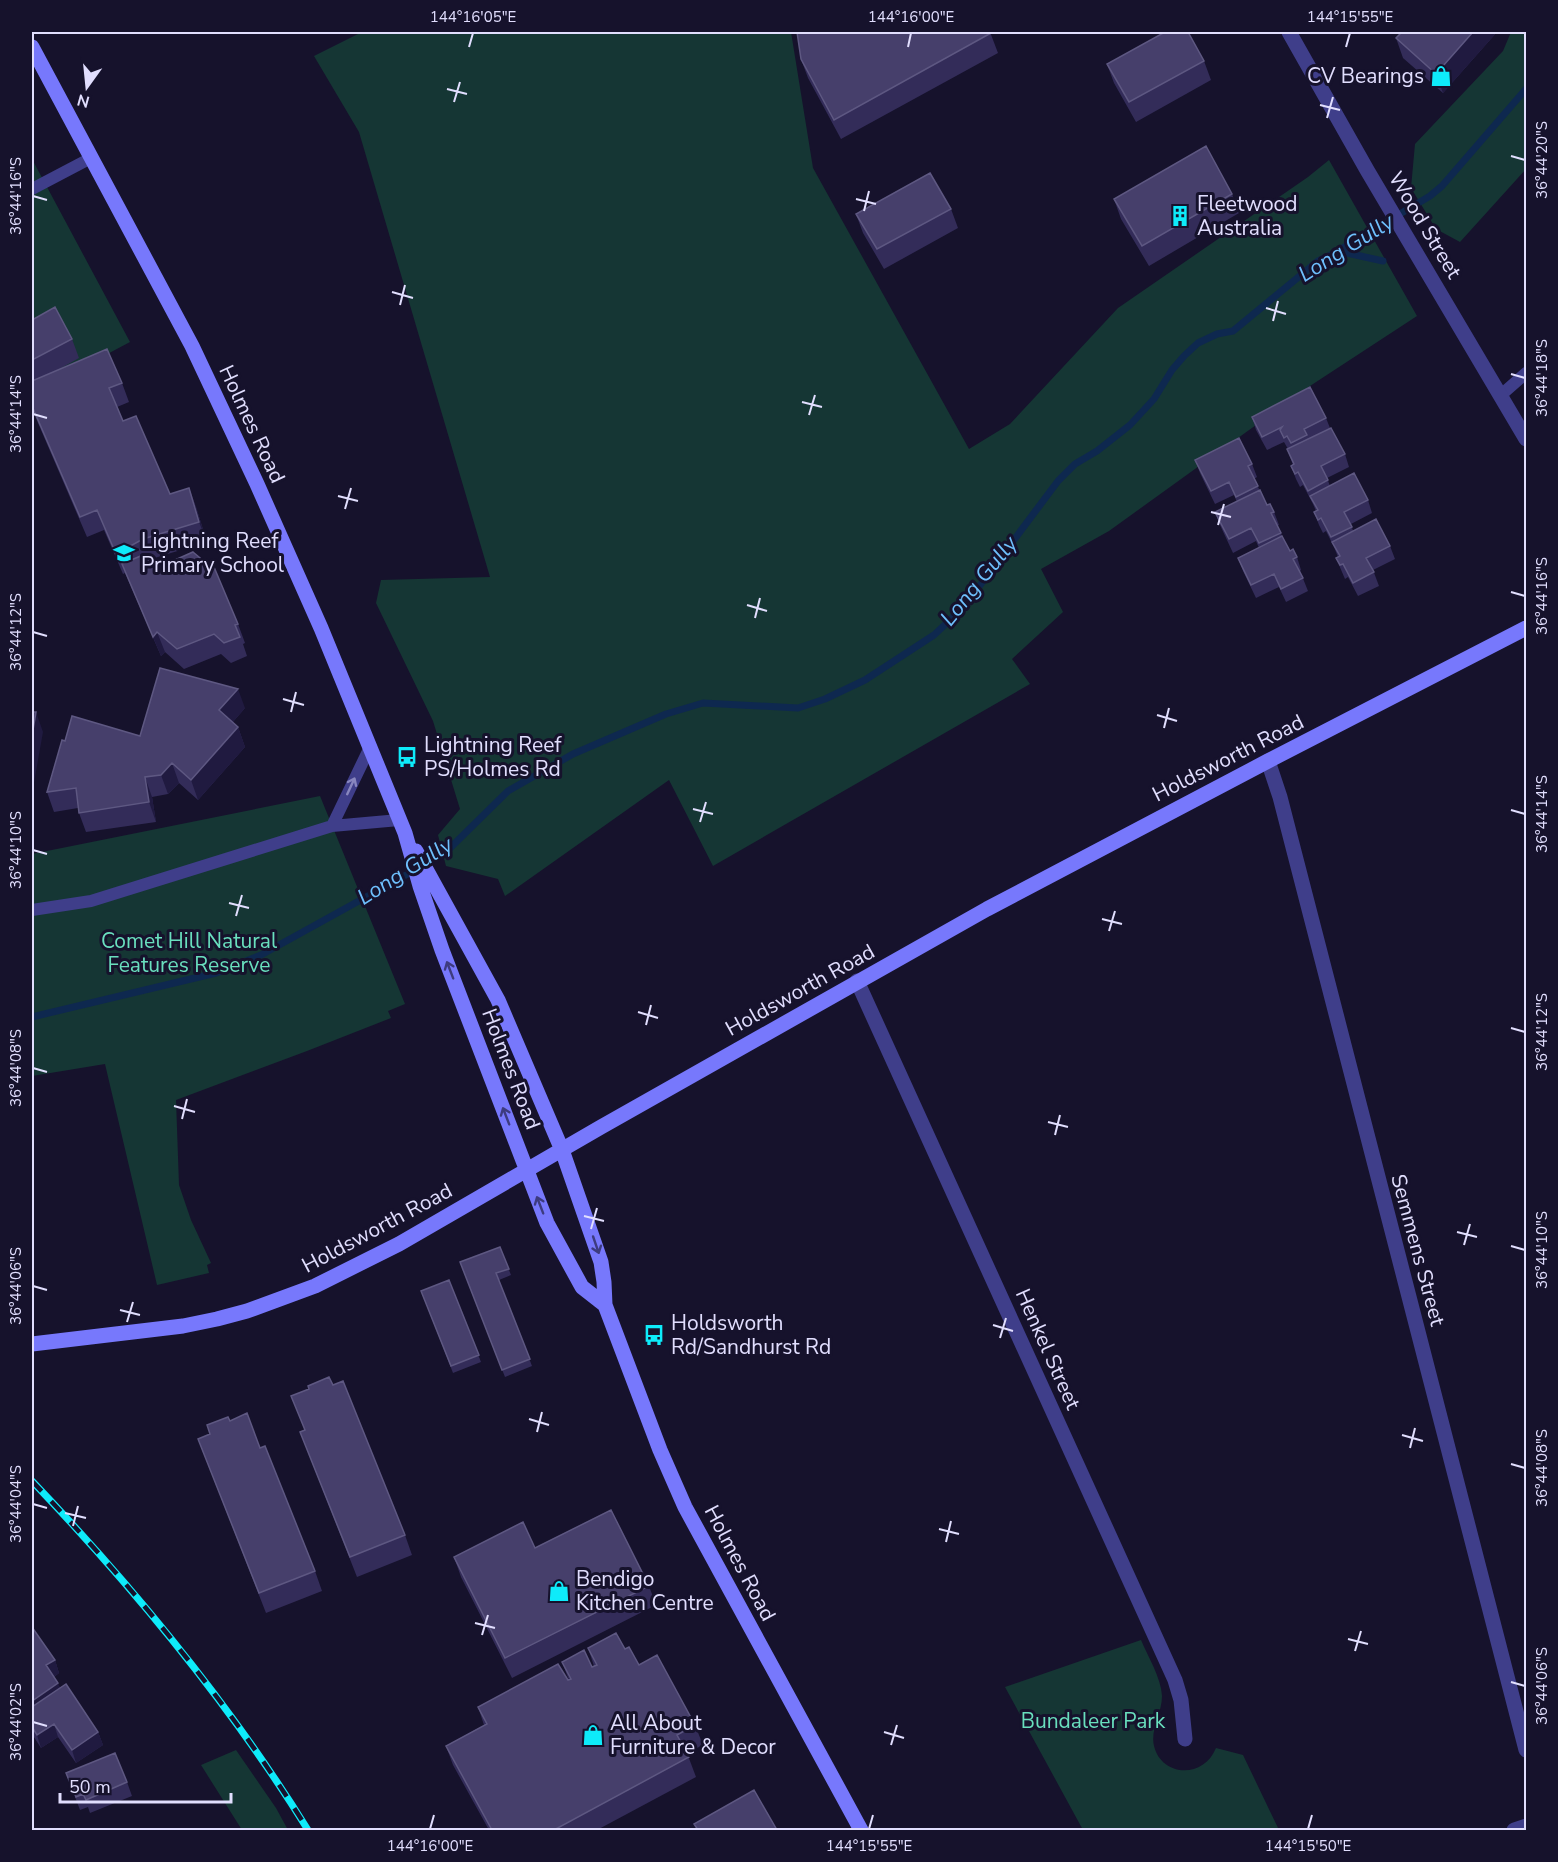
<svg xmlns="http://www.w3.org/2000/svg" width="1558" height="1862" font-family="'Nunito Sans',sans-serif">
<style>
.green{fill:#153634}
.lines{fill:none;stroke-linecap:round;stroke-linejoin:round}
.stream{stroke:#0e284f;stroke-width:7}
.service{stroke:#3f3e8a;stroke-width:12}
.minor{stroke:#3f3e8a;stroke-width:15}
.tertiary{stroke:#3f3e8a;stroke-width:15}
.secondary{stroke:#7778fc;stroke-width:15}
.rail-casing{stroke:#0eebfa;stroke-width:7}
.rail{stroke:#16122c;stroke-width:4.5;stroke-dasharray:14;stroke-linecap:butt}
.wall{fill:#332c59}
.shaded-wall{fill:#201a40}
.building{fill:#463f6b;stroke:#5e5882;stroke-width:1.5}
.oneway{stroke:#8886be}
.oneway2{stroke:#3d3b7f}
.ticks{fill:none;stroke:#e1defe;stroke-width:2}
.labels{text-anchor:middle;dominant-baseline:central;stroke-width:6;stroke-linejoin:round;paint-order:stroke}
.poi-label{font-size:21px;fill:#e1defe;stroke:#16122c;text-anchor:start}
.street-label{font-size:21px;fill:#e1defe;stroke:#16122c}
.park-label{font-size:21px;fill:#69dfbe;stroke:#16122c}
.water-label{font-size:22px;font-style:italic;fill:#6ebffc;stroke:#16122c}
.neatline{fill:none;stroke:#e1defe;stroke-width:2}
.ticks-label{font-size:15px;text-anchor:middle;fill:#e1defe}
</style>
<rect width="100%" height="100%" fill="#16122c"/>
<path class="green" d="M362 32H791L813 168 969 449 1010 424 1118 308 1308 177 1329 160 1417 316 1310 386 1109 531 1041 569 1063 612 1012 659 1030 684 713 866 669 780 505 896 498 879 446 866 438 835 460 809 433 721 376 603 381 580 490 577 359 132 314 56Z
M1511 32H1526V169L1460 242 1436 229 1411 188 1415 144 1503 51Z
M32 159 130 342 32 394Z
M320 796 405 1004 388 1011 391 1018 307 1051 176 1100 179 1185 191 1220 211 1263 207 1265 209 1273 157 1285 105 1064 32 1076V854Z
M1141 1640C1148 1657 1161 1677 1162 1696 1162 1713 1150 1730 1154 1746 1161 1776 1203 1780 1216 1748L1243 1755 1279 1830H1083L1005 1687Z
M236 1750 276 1808 288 1830H242L201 1765Z"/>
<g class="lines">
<path class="stream" d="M1338 251 1383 261
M424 864 447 851 508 791 573 754 666 714 703 703 798 708 825 699 865 680 934 635 951 619 972 596 1058 481 1075 464 1097 451 1130 425 1154 399 1172 370 1184 356 1198 343 1217 334 1233 331 1318 261 1331 255 1430 196 1442 186 1526 89
M32 1017 216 973 261 955 415 870"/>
<path class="service" d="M32 189 91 158
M1501 395 1526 373
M332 826 370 747
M32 910 91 901 332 826 399 820"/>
<path class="minor" d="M1268 761 1280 797 1526 1750
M857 981 1175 1680 1181 1700 1185 1739
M1514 1830 1526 1826"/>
<path class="tertiary" d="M1289 32 1367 170 1526 439"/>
<path class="secondary" d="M32 47 192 346 257 484 321 628 405 833 420 886 442 950 547 1223 582 1287 605 1305
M416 851 498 1000 562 1150 601 1262 604 1282 605 1305 660 1450 685 1507 861 1830
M32 1344 183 1326 217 1319 247 1311 315 1286 399 1244 601 1127 987 909 1268 761 1526 628"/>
<defs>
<path id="rail" d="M32 1481C134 1588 230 1704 308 1830"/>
</defs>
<use href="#rail" class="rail-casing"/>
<use href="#rail" class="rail"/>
</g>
<path class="wall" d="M990 32 998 53 841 139 808 78 801 59Z
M1402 32H1497L1443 93 1403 58 1396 38Z
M1204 61 1211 80 1136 122 1114 83 1107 64Z
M1232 194 1239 213 1149 266 1121 219 1114 199Z
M951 209 958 228 884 269 863 233 856 214Z
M32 320 72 339 79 358 54 372 122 383 129 402 117 407 123 421 170 494 189 488 196 507 207 542 148 560 157 568 238 624 245 643 243 644 247 656 231 663 221 654 184 669 165 652 161 656 125 573 123 574 104 530 87 537 32 409Z
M1252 417 1326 418 1330 428 1345 454 1349 467 1327 478 1330 486 1368 500 1372 513 1351 524 1353 531 1390 546 1395 559 1373 570 1379 586 1358 596 1348 577 1345 579 1336 558 1338 557 1334 547 1326 531 1323 533 1319 525 1314 512 1316 511 1313 504 1303 485 1300 487 1296 479 1291 466 1293 465 1287 449H1288L1284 442 1267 450 1256 430Z
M1195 460 1252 464 1257 477 1254 479 1267 505 1274 512 1279 525 1277 526 1290 551 1297 557 1301 570 1300 571 1308 591 1286 602 1279 587 1256 598 1243 571 1238 558 1259 548 1256 541 1233 553 1220 525 1215 512 1237 502 1234 495 1215 504 1200 473Z
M245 708 232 723 238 727 245 747 198 800 179 783 168 794 152 797 156 822 86 832 79 813 78 808 54 812 47 792 65 741 140 736Z
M500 1247 511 1275 499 1280 532 1366 505 1377 460 1262Z
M449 1280 481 1362 453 1373 421 1291Z
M333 1385 405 1535 412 1555 357 1577 300 1432 305 1430 291 1396Z
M230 1421 260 1448 315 1571 322 1591 266 1613 198 1439 210 1434Z
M535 1548 649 1586 656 1605 512 1678 461 1577 454 1557Z
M32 1632 55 1660 59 1673 54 1677 60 1688 98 1732 103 1745 76 1763 58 1737 41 1748 32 1734Z
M588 1648 625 1649 695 1725 703 1745 687 1753 696 1777 597 1830H489L453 1765 446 1746 484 1725 478 1707 569 1680 562 1662 592 1667 594 1666Z
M66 1773 127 1782 132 1796 90 1813 88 1807 80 1810Z"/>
<path class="shaded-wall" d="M1473 32H1497L1443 93 1436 74Z
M189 488 196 507 207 542 199 522Z
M157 632 165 652 161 656 153 637Z
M238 689 245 708 226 730 219 710Z
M36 712 43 732 32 794V736Z
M238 727 245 747 198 800 191 780Z
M172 763 179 783 168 794 161 775Z
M145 777 152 797 156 822 149 802Z
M55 1660 59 1673 51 1679 46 1665Z
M58 1683 63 1696 32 1717V1701Z
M54 1724 58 1737 41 1748 37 1735Z
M98 1732 103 1745 76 1763 72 1750Z"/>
<path class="building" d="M797 32H990L991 33 834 120 801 59Z
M1165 32H1188L1204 61 1129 102 1107 64Z
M1402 32H1473L1436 74 1396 38Z
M1206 146 1232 194 1142 246 1114 199Z
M930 173 951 209 877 249 856 214Z
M55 307 72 339 32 360V320Z
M107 349 122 383 109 388 123 421 136 416 170 494 189 488 199 522 143 539 116 554 97 510 80 517 32 406V381Z
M1310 387 1326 418 1304 429 1307 435 1291 443 1287 436 1284 438 1280 430 1282 427 1262 437 1252 417Z
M1331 428 1345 454 1321 466 1328 480 1308 491 1298 472 1295 474 1291 466 1294 464 1287 449Z
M1239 438 1252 464 1248 466 1258 486 1236 497 1229 482 1211 491 1195 460Z
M1354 473 1368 500 1344 512 1352 527 1331 537 1321 518 1318 520 1314 512 1318 510 1310 496Z
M1260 490 1267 505 1270 504 1274 512 1271 513 1281 533 1259 543 1251 528 1229 539 1215 512Z
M1376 519 1390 546 1366 558 1374 572 1353 583 1343 564 1340 565 1336 558 1340 556 1332 542Z
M1282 536 1290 551 1293 549 1297 557 1293 559 1303 578 1281 589 1274 574 1251 585 1238 558Z
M193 552 212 568 214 567 238 624 235 625 240 637 224 643 214 634 177 649 157 632 153 637 122 564 143 555 157 568Z
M160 668 238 689 219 710 238 727 191 780 172 763 161 775 145 777 149 802 79 813 76 788 47 792 62 740 65 741 72 716 140 736Z
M32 712H36L32 736Z
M500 1247 509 1269 496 1273 530 1359 502 1370 460 1262Z
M449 1280 479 1355 451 1366 421 1291Z
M329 1377 333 1385 343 1381 405 1535 350 1557 300 1432 305 1430 291 1396 309 1389 308 1386Z
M247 1413 260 1448 265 1446 315 1571 259 1593 198 1439 210 1434 207 1425 228 1417 230 1421Z
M611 1510 649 1586 505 1658 454 1557 523 1522 535 1548Z
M34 1630 55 1660 46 1665 58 1683 32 1701V1632Z
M616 1633 625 1649 629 1647 639 1665 657 1655 695 1725 677 1735 689 1757 554 1830H492L446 1746 487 1724 478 1707 558 1664 568 1680 571 1679 562 1662 584 1650 592 1667 597 1665 588 1648Z
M66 1684 98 1732 72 1750 54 1724 37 1735 32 1727V1707Z
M115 1753 127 1782 86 1800 83 1794 76 1797 66 1773Z
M754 1790 777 1830H698L694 1824Z"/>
<defs><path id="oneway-shaft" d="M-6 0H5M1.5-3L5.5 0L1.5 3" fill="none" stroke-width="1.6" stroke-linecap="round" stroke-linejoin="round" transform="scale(1.5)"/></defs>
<use class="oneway" href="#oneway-shaft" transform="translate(351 786) rotate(-65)"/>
<g class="oneway2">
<use href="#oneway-shaft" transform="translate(450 970) rotate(-111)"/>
<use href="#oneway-shaft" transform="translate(506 1116) rotate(-111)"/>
<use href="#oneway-shaft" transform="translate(540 1205) rotate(-111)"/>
<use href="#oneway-shaft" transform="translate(596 1245) rotate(71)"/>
</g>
<path class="ticks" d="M469 47 473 33M908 47 911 33M1346 47 1350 33M447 89 467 94M454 102 460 82M1320 105 1340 110M1327 118 1333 97M1511 156 1525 160M33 196 47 200M856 199 876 204M864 211 869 191M392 292 413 298M400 305 405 285M1266 308 1286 314M1273 321 1278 301M1511 374 1525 378M802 402 822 407M33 414 47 418M809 415 815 395M338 496 358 501M345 509 351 488M1211 512 1231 517M1218 525 1224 504M1511 592 1525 596M747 605 767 611M755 618 760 598M33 632 47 636M283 699 304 705M291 712 296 692M1157 715 1177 721M1164 728 1169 708M693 809 713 814M1511 810 1525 814M700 822 706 802M33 850 47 854M229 903 249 908M236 916 242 895M1102 919 1122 924M1109 931 1115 911M638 1012 658 1018M646 1025 651 1005M1511 1028 1525 1032M33 1068 47 1072M174 1106 195 1112M182 1119 187 1099M1048 1122 1068 1127M1055 1135 1060 1115M584 1216 604 1221M591 1229 597 1208M1457 1232 1477 1237M1464 1245 1470 1224M1511 1246 1525 1250M33 1286 47 1290M120 1310 140 1315M127 1322 133 1302M993 1325 1013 1331M1000 1338 1006 1318M529 1419 549 1425M537 1432 542 1412M1402 1435 1423 1441M1410 1448 1415 1428M1511 1464 1525 1468M33 1504 47 1508M65 1513 86 1518M73 1526 78 1506M939 1529 959 1534M946 1542 951 1521M475 1623 495 1628M482 1635 488 1615M1348 1639 1368 1644M1355 1651 1361 1631M1511 1682 1525 1686M33 1722 47 1726M884 1732 904 1738M891 1745 897 1725M430 1829 434 1815M869 1829 873 1815M1308 1829 1312 1815"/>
<defs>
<symbol id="shop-bare" viewBox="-9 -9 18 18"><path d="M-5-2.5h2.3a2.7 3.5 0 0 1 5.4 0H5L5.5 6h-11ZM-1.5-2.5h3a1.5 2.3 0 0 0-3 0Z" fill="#0eebfa" stroke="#16122c" stroke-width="2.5" paint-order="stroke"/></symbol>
<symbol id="building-bare" viewBox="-9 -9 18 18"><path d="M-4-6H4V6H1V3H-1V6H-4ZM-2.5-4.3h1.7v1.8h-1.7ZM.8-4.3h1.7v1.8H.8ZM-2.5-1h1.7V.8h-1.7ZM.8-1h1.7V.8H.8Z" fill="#0eebfa" stroke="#16122c" stroke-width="2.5" paint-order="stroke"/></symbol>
<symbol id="school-bare" viewBox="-9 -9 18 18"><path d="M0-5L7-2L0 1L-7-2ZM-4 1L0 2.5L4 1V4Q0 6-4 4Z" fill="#0eebfa" stroke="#16122c" stroke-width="2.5" paint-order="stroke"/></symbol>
<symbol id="bus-bare" viewBox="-9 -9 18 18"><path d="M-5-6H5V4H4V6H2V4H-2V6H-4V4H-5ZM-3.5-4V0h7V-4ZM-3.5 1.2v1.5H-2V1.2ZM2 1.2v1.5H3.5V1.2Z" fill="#0eebfa" stroke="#16122c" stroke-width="2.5" paint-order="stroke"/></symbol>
</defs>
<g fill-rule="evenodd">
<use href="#shop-bare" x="1426" y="61" width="30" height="30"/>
<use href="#building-bare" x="1165" y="201" width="30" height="30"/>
<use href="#school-bare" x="109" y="538" width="30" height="30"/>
<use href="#bus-bare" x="392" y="742" width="30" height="30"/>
<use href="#bus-bare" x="639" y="1320" width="30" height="30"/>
<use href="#shop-bare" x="544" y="1576" width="30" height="30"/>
<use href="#shop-bare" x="578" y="1720" width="30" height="30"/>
</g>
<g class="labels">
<g class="poi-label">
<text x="1424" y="76" text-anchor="end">CV Bearings</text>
<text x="1197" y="204">Fleetwood<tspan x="1197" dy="24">Australia</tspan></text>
<text x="141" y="541">Lightning Reef<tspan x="141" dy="24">Primary School</tspan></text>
<text x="424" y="745">Lightning Reef<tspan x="424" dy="24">PS/Holmes Rd</tspan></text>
<text x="671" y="1323">Holdsworth<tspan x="671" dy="24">Rd/Sandhurst Rd</tspan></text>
<text x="576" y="1579">Bendigo<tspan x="576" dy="24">Kitchen Centre</tspan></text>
<text x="610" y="1723">All About<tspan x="610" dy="24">Furniture &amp; Decor</tspan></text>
</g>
<g class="street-label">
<text transform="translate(1425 225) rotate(59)">Wood Street</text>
<text transform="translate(252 424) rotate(65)">Holmes Road</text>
<text transform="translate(1228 758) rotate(-27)">Holdsworth Road</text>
<text transform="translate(800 990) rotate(-29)">Holdsworth Road</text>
<text transform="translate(511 1069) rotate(69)">Holmes Road</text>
<text transform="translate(377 1228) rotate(-28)">Holdsworth Road</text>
<text transform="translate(1418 1250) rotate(75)">Semmens Street</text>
<text transform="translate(1048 1349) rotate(66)">Henkel Street</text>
<text transform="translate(740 1563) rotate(62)">Holmes Road</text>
</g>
<g class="park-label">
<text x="189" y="941">Comet Hill Natural<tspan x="189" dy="24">Features Reserve</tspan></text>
<text x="1093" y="1721">Bundaleer Park</text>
</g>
<g class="water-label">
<text transform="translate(1346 248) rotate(-32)">Long Gully</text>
<text transform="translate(979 581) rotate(-51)">Long Gully</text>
<text transform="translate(405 871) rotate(-32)">Long Gully</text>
</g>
</g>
<rect width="1558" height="1862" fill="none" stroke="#16122c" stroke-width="66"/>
<g transform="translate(87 87) rotate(195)" stroke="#16122c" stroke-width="4.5" paint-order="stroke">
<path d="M0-4.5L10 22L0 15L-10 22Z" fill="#e1defe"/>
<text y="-9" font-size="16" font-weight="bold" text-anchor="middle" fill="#e1defe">N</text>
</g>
<path d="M60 1793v9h171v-9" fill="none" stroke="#e1defe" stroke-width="3"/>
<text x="69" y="1793" font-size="18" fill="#e1defe" stroke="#16122c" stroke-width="4.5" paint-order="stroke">50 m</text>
<rect x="33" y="33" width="1492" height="1796" class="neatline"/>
<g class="ticks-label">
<text x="473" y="22">144°16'05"E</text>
<text x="911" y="22">144°16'00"E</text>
<text x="1350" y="22">144°15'55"E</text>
<text transform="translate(1542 160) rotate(-90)" y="5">36°44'20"S</text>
<text transform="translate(16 196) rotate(-90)" y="5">36°44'16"S</text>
<text transform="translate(1542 378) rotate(-90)" y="5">36°44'18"S</text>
<text transform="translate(16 414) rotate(-90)" y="5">36°44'14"S</text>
<text transform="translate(1542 596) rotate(-90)" y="5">36°44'16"S</text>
<text transform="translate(16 632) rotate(-90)" y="5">36°44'12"S</text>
<text transform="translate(1542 814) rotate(-90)" y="5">36°44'14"S</text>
<text transform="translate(16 850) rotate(-90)" y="5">36°44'10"S</text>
<text transform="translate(1542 1032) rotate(-90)" y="5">36°44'12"S</text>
<text transform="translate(16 1068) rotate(-90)" y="5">36°44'08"S</text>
<text transform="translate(1542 1250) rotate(-90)" y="5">36°44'10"S</text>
<text transform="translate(16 1286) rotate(-90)" y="5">36°44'06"S</text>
<text transform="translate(1542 1468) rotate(-90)" y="5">36°44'08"S</text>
<text transform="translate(16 1504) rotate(-90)" y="5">36°44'04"S</text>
<text transform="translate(1542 1686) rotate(-90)" y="5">36°44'06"S</text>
<text transform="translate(16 1722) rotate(-90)" y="5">36°44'02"S</text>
<text x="430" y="1851">144°16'00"E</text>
<text x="869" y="1851">144°15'55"E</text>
<text x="1308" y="1851">144°15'50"E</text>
</g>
</svg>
